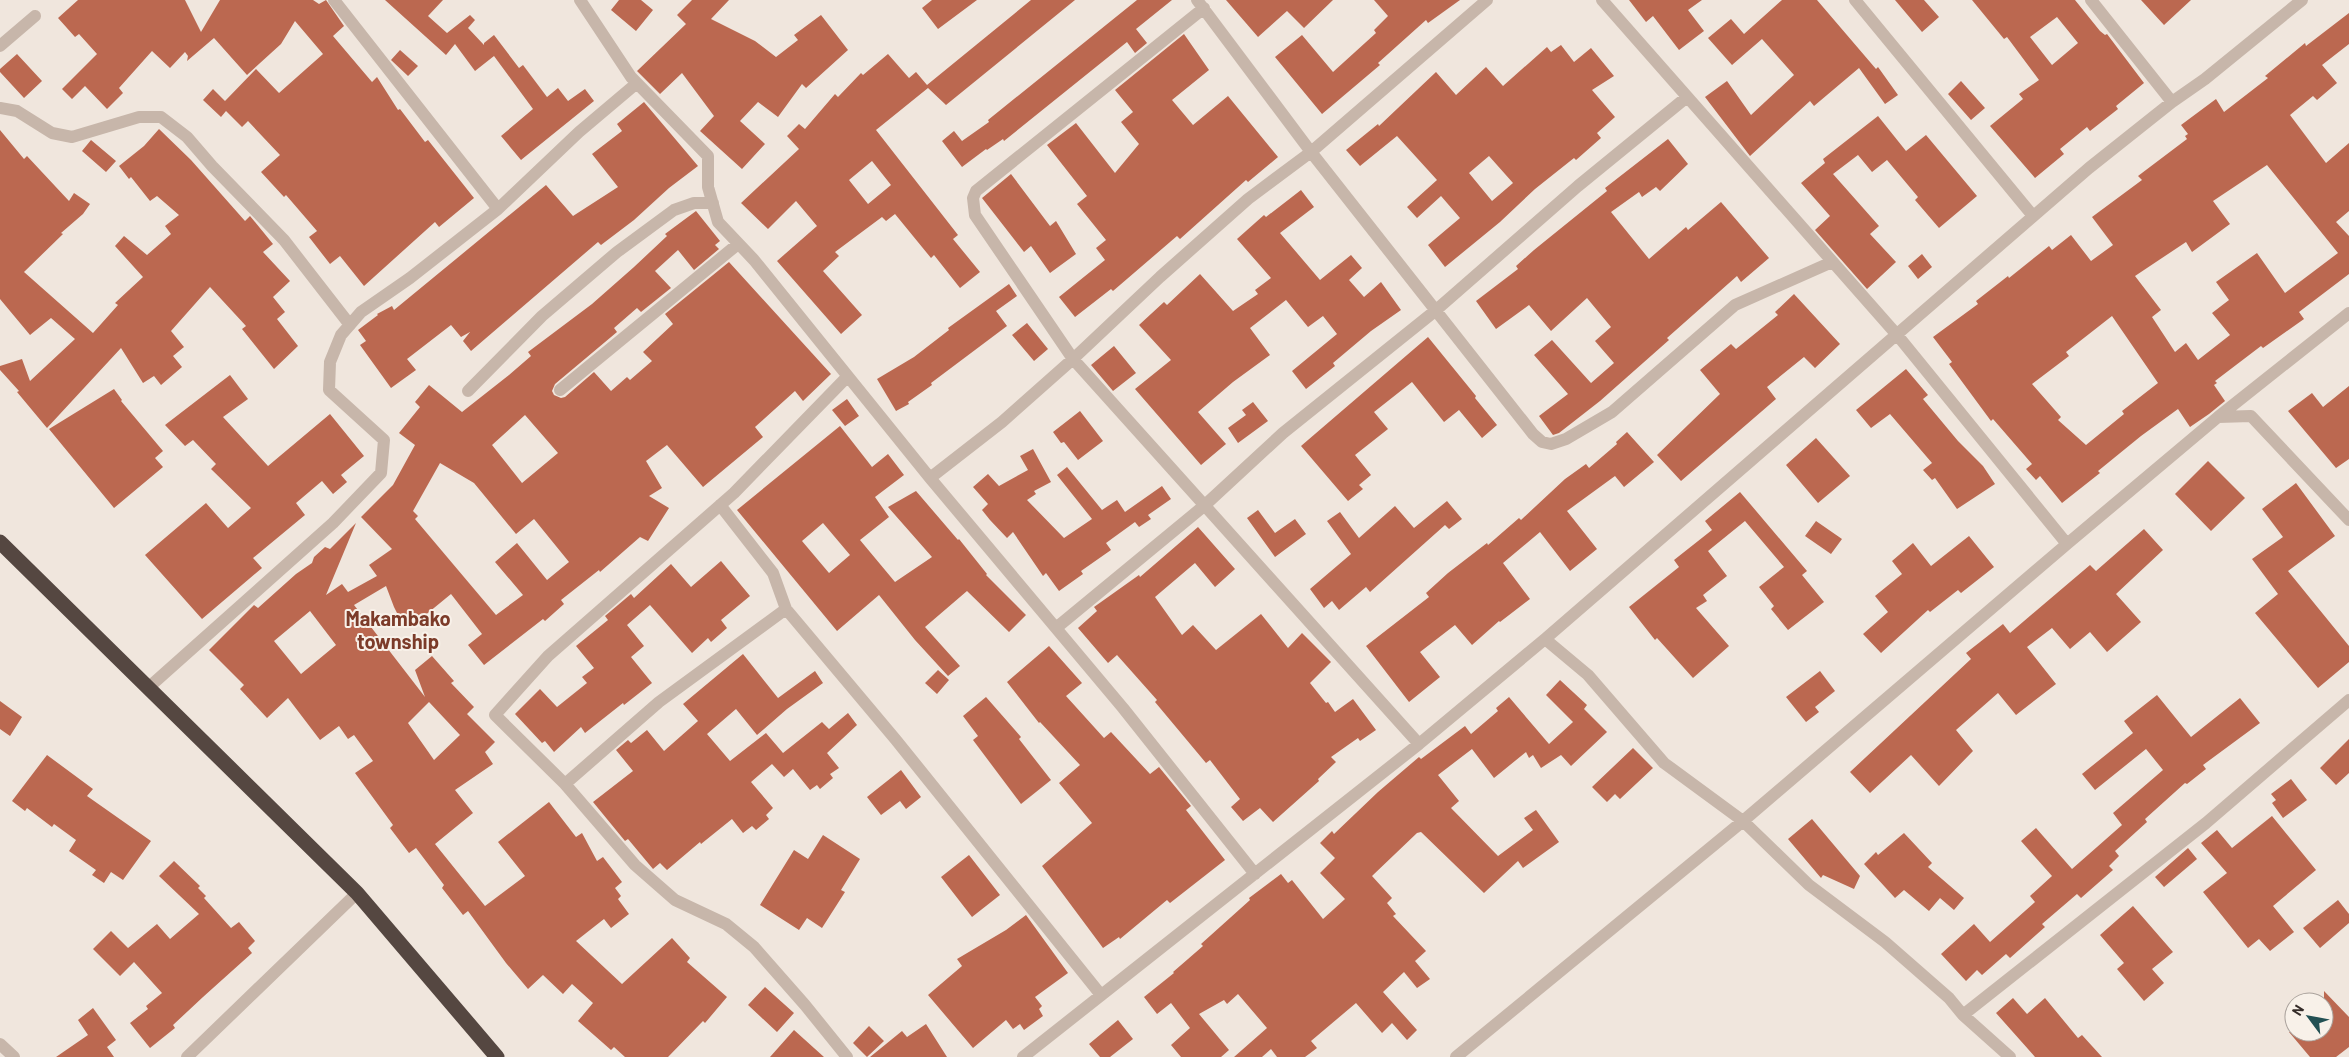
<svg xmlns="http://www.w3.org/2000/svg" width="2349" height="1057" font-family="Barlow,sans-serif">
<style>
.building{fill:#bb6850;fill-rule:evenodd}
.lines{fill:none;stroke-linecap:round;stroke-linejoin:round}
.minor{stroke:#c7b6aa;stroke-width:12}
.highway{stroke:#554741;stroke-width:15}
.labels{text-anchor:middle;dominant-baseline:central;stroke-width:4;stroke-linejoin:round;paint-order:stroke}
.district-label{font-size:20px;font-weight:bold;fill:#7c3b29;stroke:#f8f1e9}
</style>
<rect width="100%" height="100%" fill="#f0e6dd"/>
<path class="building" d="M78 0H185L201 32 220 0H313L319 4 326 0 344 26 333 36 372 82 377 77 398 110 400 109 425 142 428 140 474 198 439 227 435 222 364 286 340 256 330 264 309 237 317 231 286 195 284 197 261 172 280 155 248 121 242 127 226 111 221 117 203 100 213 89 225 101 256 69 279 93 323 54 295 21 281 44 247 75 214 38 187 61 188 56 185 52 170 68 152 51 119 88 123 93 107 109 85 86 72 99 62 89 97 54 79 34 75 37 58 18Z
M385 0H443L428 16 447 33 470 15 475 20 468 28 484 45V43L494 35 519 68 523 65 547 97 558 88 568 101 585 89 594 101 521 160 501 136 533 109 494 56 475 71 455 44 446 55Z
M619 0H641L653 10 636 31 611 10Z
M692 0H729L711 19 755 41 776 57 798 40 794 35 821 15 848 50 806 88 802 84 778 117 758 102 740 121 765 144 742 169 700 131 714 116 682 73 660 94 637 71 686 24 677 15Z
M932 0H977L938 29 922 8Z
M1031 0H1075L946 105 928 88 876 130 958 235 953 239 980 272 960 288 934 255 931 258 895 214 886 221 882 217 835 252 839 256 823 271 862 315 841 334 777 261 817 226 796 201 768 229 741 203 799 149 787 136 799 124 805 129 835 94 838 97 861 73 863 75 888 54 909 78 916 72 927 85ZM872 161 891 185 868 204 849 180Z
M1137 0H1172L1136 29 1147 43 1135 53 1127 42 1004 141 1003 139 987 150 986 149 962 167 942 141 954 131 962 141 989 122 988 120Z
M1226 0H1333L1304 28 1287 11 1258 37Z
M1374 0H1460L1428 23 1426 20 1378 63 1380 65 1322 114 1275 57 1302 35 1333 72 1376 33 1374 30 1388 16Z
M1629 0H1702L1688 10 1704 31 1679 50 1653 16 1646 22Z
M1782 0H1817L1876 69 1878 67 1898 95 1885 104 1859 68 1814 106 1810 101 1750 156 1705 97 1727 81 1751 115 1794 75 1762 39 1732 65 1708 38 1731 19 1744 34Z
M1895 0H1924L1939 17 1922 32Z
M1972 0H2075L2100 31 2105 35 2107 34 2144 83 2116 106 2118 109 2090 131 2087 127 2060 149 2064 154 2035 178 1990 126 2023 99 2019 94 2039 80 2007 37 2004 39ZM2057 17 2078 43 2052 65 2030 37Z
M2141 0H2191L2164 25Z
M2349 13V44L2322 65 2337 83 2317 100 2313 96 2290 115 2326 163 2349 143V211L2336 222 2349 236V274L2299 312 2304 319 2263 348 2261 346 2215 381 2217 383 2214 385 2225 401 2209 414 2190 427 2178 409 2141 436 2098 471 2100 473 2062 503 2040 476 2036 480 2026 469 2032 464 1993 419 1991 421 1949 364 1952 362 1933 337 1978 304 1976 301 2008 276 2009 278 2049 246 2052 250 2071 235 2091 261 2113 245 2092 217 2142 180 2138 176 2187 139 2185 136 2188 134 2181 125 2216 99 2224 112 2268 78 2265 76 2305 43 2306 46ZM2267 165 2338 253 2285 293 2257 253 2216 282 2229 300 2212 313 2230 335 2198 360 2186 343 2175 352 2152 317 2161 310 2135 276 2186 242 2192 252 2230 224 2213 201ZM2112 316 2158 383 2122 411 2124 414 2086 445 2058 420 2061 417 2032 384 2069 356 2066 352Z
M1184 34 1209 70 1172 100 1193 125 1228 96 1278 157 1248 182 1246 180 1180 239 1177 236 1113 291 1111 289 1075 317 1059 297 1105 260 1096 248 1106 240 1077 204 1087 196 1047 145 1076 123 1115 173 1139 144 1121 122 1133 112 1115 90Z
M1561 45 1574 62 1591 48 1614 76 1592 90 1615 117 1597 133 1601 138 1576 160 1574 158 1535 189 1500 222 1445 267 1428 245 1460 218 1441 196 1417 218 1407 207 1437 180 1397 136 1360 166 1346 150 1378 124 1379 126 1436 72 1456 95 1486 67 1503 86 1547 47 1551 52ZM1489 156 1513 183 1492 201 1469 173Z
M400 50 418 66 408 76 391 60Z
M17 54 42 81 24 98 0 72V69Z
M1961 81 1985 108 1971 120 1948 94Z
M644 102 698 166 669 188 634 220 601 245 598 242 471 351 463 341 470 332 461 337 451 325 407 359 416 370 391 388 360 345 366 341 358 330 378 315 377 314 392 306 394 310 546 185 573 216 618 187 592 154 622 131 617 124Z
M1878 116 1906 151 1926 135 1977 196 1939 228 1915 200 1918 197 1887 160 1872 172 1858 155 1833 174 1879 226 1870 234 1896 262 1867 289 1815 230 1830 216 1801 183 1825 163 1823 159Z
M159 129 191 160 245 221 250 216 273 244 263 252 290 281 273 297 285 312 277 319 298 346 274 369 242 329 246 326 210 287 171 331 184 347 173 356 182 367 161 385 154 376 143 383 121 348 47 428 17 392 19 391 0 370V366L22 359 30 381 75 339 51 318 30 335 0 299V130L24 159 27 156 69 201 74 193 90 204 83 214 61 233 63 234 24 272 93 333 118 305 115 303 143 277 115 246 124 236 147 255 171 234 165 226 179 215 157 196 150 201 131 177 129 179 119 166 144 146Z
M1668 139 1688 164 1660 191 1656 187 1642 197 1639 192 1611 212 1649 259 1686 227 1688 230 1721 202 1769 258 1741 282 1737 276 1667 338 1669 340 1600 401 1559 433 1553 435 1539 416 1568 394 1534 355 1552 340 1591 383 1614 363 1595 341 1611 327 1587 298 1551 331 1529 305 1496 329 1476 301 1518 269 1516 266 1534 250 1607 191 1605 188Z
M91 140 116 161 106 172 82 151Z
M1011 174 1050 226 1056 221 1076 254 1050 273 1031 246 1024 252 982 198Z
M1301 190 1314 207 1280 233 1320 280 1351 255 1362 268 1349 280 1364 297 1381 282 1401 310 1371 331 1333 363 1335 366 1306 389 1292 371 1337 334 1323 316 1308 327 1286 300 1250 328 1270 355 1233 382 1198 412 1226 444 1201 465 1135 389 1171 360 1139 325 1164 302 1167 305 1200 274 1233 311 1258 294 1255 290 1271 278 1237 239 1264 215 1266 217Z
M696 211 720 241 715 245 719 249 694 270 678 250 655 271 671 288 641 312 637 308 614 328 617 332 555 384 552 391 554 395 561 398 565 397 594 372 611 391 627 377 630 380 652 361 643 352 673 324 665 314 729 262 831 374 803 401 795 391 755 427 763 437 703 487 667 445 646 461 662 488 649 496 669 508 648 541 640 537 600 572 599 570 561 600 564 604 545 621 543 619 484 665 468 645 482 634 451 594 423 617 404 627 394 607 386 586 354 605 425 697 415 670 432 656 454 681 451 683 474 707 467 714 495 742 485 752 493 764 455 790 473 813 435 844 485 906 525 876 498 842 549 802 576 837 582 833 597 861 603 857 622 882 615 888 621 896 618 899 629 914 611 928 604 919 576 941 622 984 672 938 690 958 687 962 727 997 705 1023 703 1021 668 1057H625L614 1047 611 1050 578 1021 593 1003 572 984 563 994 543 975 528 989 506 963 468 911 463 915 442 888 444 885 416 848 409 853 390 828 393 825 355 773 373 761 354 735 348 739 339 726 320 740 288 698 267 718 240 689 244 685 209 650 254 605 258 608 296 574 312 563 314 557 325 547 330 549 356 523 326 595 342 584 348 592 377 576 369 565 392 549 361 517 393 485 415 445 399 433 420 407 415 402 429 385 462 412 509 375 531 356 528 352 592 304 634 267 667 236 665 234ZM525 415 558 453 522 483 492 445ZM440 463 474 483 516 534 534 519 569 562 547 580 517 543 495 562 523 595 496 615 415 519 418 516 413 511ZM310 611 336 645 301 674 274 641ZM429 702 460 735 434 760 408 723Z
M1922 254 1932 267 1918 279 1908 266Z
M1009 284 1017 296 996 311 1007 326 931 383 932 385 908 402 909 404 896 411 877 379 914 357 949 330 948 328Z
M1794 294 1840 344 1815 368 1804 357 1767 387 1776 399 1681 481 1657 455 1720 394 1700 370 1731 344 1736 349 1778 315 1775 312Z
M1027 323 1048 349 1034 361 1012 335Z
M1428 337 1476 396 1475 398 1497 425 1482 438 1459 410 1444 422 1412 382 1374 412 1388 429 1355 455 1371 475 1359 485 1363 489 1348 501 1301 446Z
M1114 346 1136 373 1113 391 1091 365Z
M1906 369 1928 395 1923 399 1958 441 1983 466 1995 484 1957 509 1935 478 1932 480 1923 470 1932 463 1890 414 1871 428 1856 410Z
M230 375 248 399 223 417 268 466 330 414 364 456 341 475 347 482 333 494 322 481 296 503 305 515 253 558 262 568 202 619 145 555 206 503 228 528 251 508 211 469 216 464 193 440 185 446 165 425Z
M2349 386V459L2336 468 2288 411 2312 393 2323 407Z
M114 389 122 400 121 401 163 451 155 458 163 467 114 508 49 429Z
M847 399 859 416 845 426 832 410Z
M1253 402 1268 421 1238 443 1228 428 1246 415 1242 410Z
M1080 411 1103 441 1078 460 1064 442 1061 443 1053 432Z
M840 426 872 467 888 454 904 475 875 497 889 517 860 540 895 582 932 557 888 507 916 491 958 540 959 539 987 574 986 575 1026 615 1009 632 967 591 925 627 960 666 948 676 915 640 879 595 837 631 737 510ZM823 523 850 555 829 573 802 541Z
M1627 432 1654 462 1624 487 1615 476 1567 511 1597 549 1570 571 1540 532 1503 563 1530 599 1500 622 1499 621 1472 645 1455 625 1420 652 1440 677 1409 702 1366 646 1429 597 1426 593 1448 573 1487 543 1488 545 1519 518 1521 520 1565 479 1586 464 1589 468 1617 444 1616 442Z
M1816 438 1850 476 1818 503 1786 465Z
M1033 449 1051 482 1034 491 1036 494 1027 500 1064 538 1092 519 1057 475 1067 467 1102 510 1117 500 1125 512 1162 486 1171 499 1148 515 1151 519 1139 527 1135 522 1106 543 1111 550 1081 571 1083 574 1059 591 1046 573 1043 576 1013 532 1007 538 990 520 982 510 988 504 973 487 988 474 999 486 1028 470 1020 456Z
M2208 461 2245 498 2211 531 2175 494Z
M2296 483 2335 536 2288 571 2349 646V662L2318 688 2255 613 2278 594 2252 559 2283 537 2262 509Z
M1740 492 1807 571 1802 575 1824 602 1788 630 1771 609 1774 606 1759 587 1784 567 1745 521 1708 551 1727 576 1703 595 1707 601 1696 608 1729 646 1693 678 1657 638 1655 640 1629 607 1679 567 1674 560 1712 530 1705 521Z
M1447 501 1462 519 1449 529 1445 525 1370 592 1366 587 1339 610 1332 601 1324 608 1310 589 1351 554 1327 521 1340 512 1359 538 1395 506 1414 528Z
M1258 510 1275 533 1295 519 1306 534 1275 557 1247 518Z
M1816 521 1842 539 1831 554 1805 536Z
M1198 527 1235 569 1215 587 1195 563 1155 597 1182 635 1193 625 1216 650 1261 614 1288 648 1302 633 1331 662 1310 683 1326 703 1328 702 1335 712 1353 699 1376 730 1360 741 1358 738 1331 757 1336 762 1318 779 1319 781 1273 822 1260 808 1243 821 1231 807 1240 799 1210 760 1206 763 1155 702 1157 700 1117 655 1108 663 1078 628 1097 611 1094 607 1139 575 1140 577Z
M2144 529 2163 550 2116 594 2141 622 2107 652 2090 632 2070 649 2052 628 2027 647 2056 684 2016 715 1998 693 1956 730 1973 751 1939 786 1911 755 1870 793 1850 772 1971 659 1966 653 2003 624 2010 633 2090 565 2096 571Z
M1969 536 1994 567 1961 593 1958 590 1930 612 1928 610 1881 653 1863 634 1888 612 1875 596 1902 574 1892 561 1913 543 1931 566Z
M721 561 750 596 721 620 727 628 711 642 708 638 692 653 650 605 627 625 644 646 631 657 652 683 624 705 623 703 585 733 581 727 554 752 545 741 542 743 515 714 540 689 557 707 587 683 582 677 594 668 576 646 608 620 605 616 631 594 634 598 671 564 691 587Z
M1049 646 1082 683 1066 696 1104 738 1111 732 1150 774 1159 767 1191 806 1186 810 1225 860 1170 903 1167 900 1120 939 1119 937 1103 948 1042 866 1092 823 1059 783 1080 765 1040 722 1039 723 1007 682Z
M743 654 778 698 815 671 823 683 787 709 757 735 736 709 707 734 730 761 766 733 783 753 822 722 829 729 848 713 857 725 827 753 839 768 830 774 833 778 820 789 817 785 810 790 793 769 784 777 772 764 751 782 773 808 766 815 769 819 756 830 752 826 743 833 732 819 701 844 700 842 667 870 660 863 653 869 628 839 625 841 593 802 633 771 616 750 628 740 631 743 647 730 664 751 698 721 683 704Z
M938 670 949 680 937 694 925 683Z
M1820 671 1835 691 1815 707 1819 712 1806 722 1786 697Z
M1560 680 1587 705 1584 709 1607 732 1571 766 1561 755 1541 768 1533 755 1529 758 1526 752 1494 778 1472 749 1438 775 1459 801 1451 808 1498 856 1533 830 1524 818 1536 810 1559 842 1523 868 1518 861 1484 893 1421 832 1417 833 1372 876 1392 898 1387 903 1396 914 1393 916 1426 951 1415 961 1430 979 1417 988 1404 972 1383 992 1417 1030 1407 1040 1392 1023 1382 1033 1356 1003 1311 1041 1317 1048 1305 1057H1277L1271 1049 1262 1057H1234L1267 1028 1238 994 1227 1004 1224 1000 1199 1014 1229 1050 1221 1057H1181L1171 1045 1190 1028 1171 1003 1157 1014 1144 997 1174 973 1173 972 1203 946 1201 944 1250 900 1249 898 1281 874 1288 883 1292 880 1323 919 1345 899 1320 873 1335 858 1320 843 1332 831 1334 834 1378 792 1419 757 1421 759 1465 726 1471 734 1498 711 1496 708 1509 697 1549 744 1573 722 1546 695Z
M2157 695 2191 737 2240 698 2260 723 2203 765 2206 769 2187 784 2185 783 2145 819 2147 822 2115 851 2119 856 2109 866 2113 870 2081 898 2077 894 2042 924 2045 927 2010 958 2006 954 1982 975 1977 970 1966 981 1941 954 1974 924 1990 942 2035 902 2030 896 2052 876 2021 841 2036 828 2072 869 2122 825 2113 813 2163 770 2146 749 2095 790 2082 774 2133 733 2124 721Z
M986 697 1021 737 1019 739 1051 780 1021 804 973 740 978 736 963 716Z
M0 701 22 717 10 736 0 729Z
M2349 739V773L2336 785 2320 768Z
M1633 748 1653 768 1620 799 1615 794 1607 802 1592 787Z
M47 755 93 789 87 796 151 841 123 880 111 872 104 883 92 875 96 870 69 851 76 840 54 824 52 827 27 808 25 811 12 801Z
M901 770 921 797 906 809 900 801 881 815 867 797Z
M2291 779 2307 800 2283 818 2272 803 2276 800 2271 794Z
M2272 816 2316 870 2273 906 2294 932 2270 951 2259 939 2248 948 2203 892 2227 873 2201 843 2217 830 2232 848Z
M1812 819 1860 876 1854 889 1823 875 1821 878 1788 839Z
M1904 833 1932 863 1928 867 1964 898 1954 910 1940 898 1929 911 1904 890 1895 898 1864 864 1876 852 1878 855Z
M823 835 860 859 841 890 845 892 822 928 807 918 799 930 760 905 794 850 808 859Z
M2188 848 2197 859 2164 887 2155 877Z
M969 855 1000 895 972 917 941 877Z
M174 861 200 886 198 888 206 896 204 898 231 928 239 922 255 941 248 948 252 953 203 997 173 1025 175 1028 150 1048 130 1023 148 1009 146 1006 162 993 134 962 120 976 93 949 111 931 128 948 157 924 170 939 199 914 159 876Z
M2338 900 2349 914V923L2320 948 2303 928Z
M2133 906 2173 952 2152 969 2164 983 2144 1001 2117 969 2124 963 2100 935Z
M1026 915 1068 973 1035 997 1042 1006 1039 1009 1043 1016 1024 1030 1020 1024 1013 1029 1006 1020 973 1048 928 995 962 966 957 959 1006 930Z
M765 987 794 1013 777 1032 748 1005Z
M2324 991 2349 1017V1047L2336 1057H2310L2289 1032H2324Z
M2013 998 2027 1014 2045 998 2078 1038 2082 1035 2102 1057H2035L1996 1013Z
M93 1008 116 1040 107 1047 114 1057H56L88 1035 78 1020Z
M1118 1020 1133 1039 1110 1057H1100L1089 1044Z
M926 1024 947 1057H870L902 1031 907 1037Z
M869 1026 884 1041 867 1057 853 1043Z
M794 1030 824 1057H770Z"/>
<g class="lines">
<path class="minor" d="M334 0 498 209
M580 0 631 77 708 156V187L718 222 754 260 930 478 1123 708 1255 874
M1197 0 1311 152 1533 434 1542 442 1551 444 1566 439 1612 412 1735 305 1832 262
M1855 0 2033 216
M2091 0 2172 102
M1204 8 976 191 973 198 975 215 1073 359 1419 744
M0 46 35 16
M0 108 17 111 52 133 72 137 139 117H161L187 137 212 166 284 240 350 325
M560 390 738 244
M468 391 542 316 617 252 674 210 694 203H713
M2218 417 2251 416 2349 520
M930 478 1002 422 1073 359 1160 277 1248 199 1311 152 1487 0
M720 505 773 573 786 609
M2067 544 2218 417 2349 313
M1056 628 1205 505 1283 433 1435 311 1578 186 1687 97
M1545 639 1588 675 1664 763 1743 821 1809 885 1885 942 1949 998 1963 1015 2010 1057
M148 688 333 523 381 473 384 440 329 390 330 362 341 335 361 312 410 278 498 209 579 132 637 83
M565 784 495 715 548 656 734 493 847 377
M1963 1015 2206 823 2349 700
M0 1044 14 1057
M187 1057 357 893
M847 1057 805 1005 754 947 726 924 675 900 635 865 565 784 659 702 786 609 896 740 1101 995
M1023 1057 1419 744 1545 639 2089 168 2172 102 2205 79 2302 0
M1456 1057 1743 821 2067 544 1898 336 1602 0"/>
<path class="highway" d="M0 542 357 893 497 1057"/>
</g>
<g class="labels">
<g class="district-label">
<text x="398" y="618">Makambako<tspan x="398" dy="23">township</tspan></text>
</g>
</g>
<g transform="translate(2309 1017) rotate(302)"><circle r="24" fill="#f8f1e9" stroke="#aaa29c"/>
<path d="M0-4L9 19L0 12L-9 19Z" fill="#225053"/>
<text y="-8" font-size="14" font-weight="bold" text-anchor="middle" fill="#352c29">N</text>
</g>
</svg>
